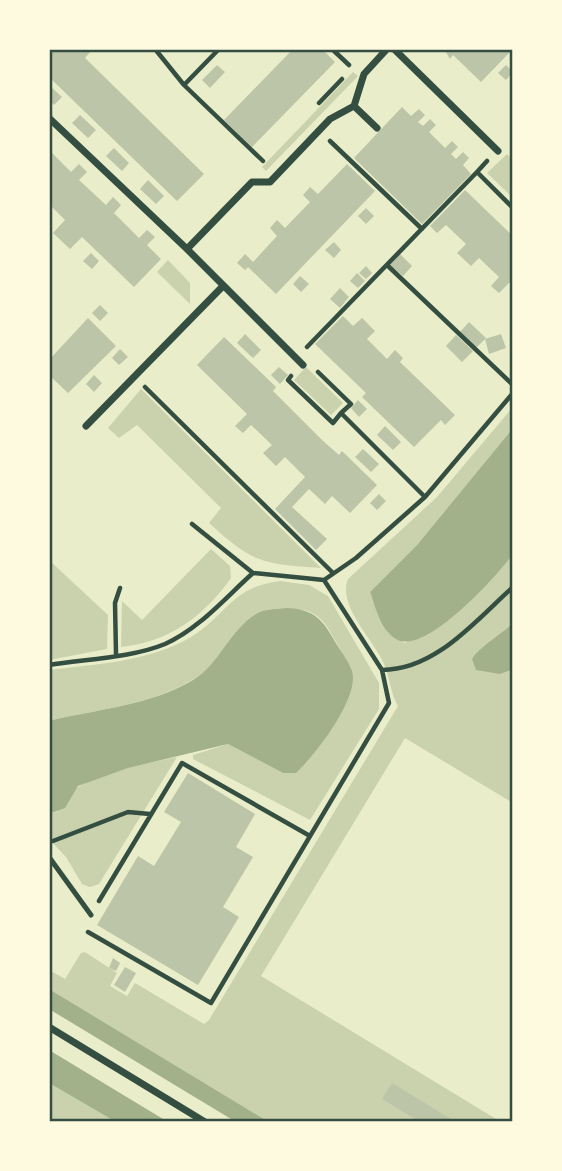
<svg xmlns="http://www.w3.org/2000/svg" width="562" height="1171" font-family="'Roboto Condensed',sans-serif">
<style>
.green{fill:#cad2ad}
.water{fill:#a3b18a}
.building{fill:#bcc5a7}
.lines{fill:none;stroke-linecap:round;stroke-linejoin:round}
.path{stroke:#344e41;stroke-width:4.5}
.service{stroke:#344e41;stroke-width:5}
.minor{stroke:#344e41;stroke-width:7}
.neatline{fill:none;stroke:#344e41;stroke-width:2.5}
</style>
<rect width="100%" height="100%" fill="#e9edc9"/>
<path class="green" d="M353 72 358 76 266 171 262 167Z
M507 154 513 160V198L487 173Z
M168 260 190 283V304L157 272Z
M306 367 343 403 331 415 294 380Z
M141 389 321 568C262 564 253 563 209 523L221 508 137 425 119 438 108 428Z
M513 407V428L417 545 370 592C378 613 382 633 405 643L463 608 513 554V803L405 738 261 976 501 1122H269L49 989V970L65 979 81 953 85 952 117 973 110 986 127 996 135 983 204 1024 209 1020 398 706C390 692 390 678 384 664 374 640 337 606 348 579L437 497Z
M211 549 230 566 231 578C203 617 169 642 121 647L122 601 142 620Z
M49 560 108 615 107 649 49 660Z
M280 581 309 585 328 596 379 683V709L310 820 193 759V755L228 744 283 773 352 686C352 666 338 646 328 628 311 602 287 608 262 617 256 619 248 621 243 626 225 644 216 667 192 680 148 706 97 709 49 721V670C96 664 149 662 191 637 227 615 231 587 280 581Z
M177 757 99 884 90 887 82 884 66 857 49 839V814C72 809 66 794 80 786 108 769 146 764 177 757Z
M49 1083 116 1122H49Z"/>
<path class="water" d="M513 428V554C497 576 424 657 396 639 380 629 376 608 370 592L417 545Z
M287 608C311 609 321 617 333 638 339 649 348 660 352 671 360 698 315 755 296 773H283L228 744 128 768 78 786 65 808 49 814V721C97 709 149 706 193 680 221 663 231 626 260 612 268 609 279 609 287 608Z
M513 623V669L500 674 476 670 472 659C479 647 501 635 513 623Z
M49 989 269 1122H236L49 1009Z
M49 1050 168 1122H116L49 1083Z"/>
<path class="building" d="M49 49H89L91 51 85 58 204 174 177 201 49 77Z
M293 49H322L335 62 252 147 224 120Z
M444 49 457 51 513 49 481 82 453 55 450 59Z
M217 65 225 72 210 88 202 80Z
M506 65 513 72 506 80 498 73Z
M49 85 62 97 54 105 49 100Z
M402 107 411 116 419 109 425 115 418 122 423 126 430 119 436 125 429 132 445 148 452 141 458 147 451 154 456 159 463 152 469 158 463 165 471 174 422 224 354 158Z
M80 115 96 130 88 138 72 123Z
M114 148 129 163 122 171 106 156Z
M49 150 71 172 79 164 87 172 79 180 106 205 113 197 121 205 114 213 139 238 147 230 155 237 147 245 161 259 134 287 82 237 70 249 53 233 65 220 49 204Z
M347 164 375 191 276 294 248 267 245 270 237 263 245 254 253 262 277 236 270 228 277 220 285 228 310 202 303 195 310 187 318 194Z
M148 180 164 196 156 204 140 189Z
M465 190 513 236V283L511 281 499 293 491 286 499 277 479 258 471 266 457 253 466 244 446 225 437 233 430 226Z
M366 208 374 216 366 224 358 216Z
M334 242 341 250 334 258 325 250Z
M91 253 99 261 92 269 83 261Z
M400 254 412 266 403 276 390 265Z
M366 266 372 273 366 279 359 273Z
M357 273 365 281 358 288 350 281Z
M300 276 309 284 301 292 293 284Z
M340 288 349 297 340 308 330 299Z
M100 305 108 313 100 321 92 313Z
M343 316 353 326 362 318 375 331 367 339 387 359 395 350 403 358 400 362 455 415 445 425 441 420 414 447 362 397 366 393 315 344Z
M88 318 116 346 68 393 49 375V360Z
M469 322 486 338 476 348 460 332Z
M245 334 261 350 253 358 237 343Z
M501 334 506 348 489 354 485 339Z
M456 335 473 351 462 362 446 346Z
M224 337 276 387 273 391 322 440 339 455 342 451 377 485 350 513 332 496 325 504 309 489 292 507 327 539 316 550 275 509 305 477 285 457 276 466 263 453 272 445 251 425 243 433 235 426 247 414 197 365Z
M120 349 128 357 119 365 112 358Z
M279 367 288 375 280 384 271 375Z
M94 375 102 383 94 392 86 384Z
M358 400 367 409 359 417 351 408Z
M385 426 401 442 393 450 377 435Z
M363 449 379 464 371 472 355 457Z
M379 494 386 501 377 510 370 503Z
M188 773 255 814 236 847 253 857 223 907 239 917 198 985 97 925 138 856 154 866 181 822 164 812Z
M113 958 120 963 116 971 109 968Z
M125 967 136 973 125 992 114 985Z
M392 1083 456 1122H420L382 1099Z"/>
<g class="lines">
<path class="path" d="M155 49 184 85 263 161
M332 49 349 65
M184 85 219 49
M319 103 342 79
M330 141 422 229
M487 161 477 172 513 208
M387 265 513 385
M307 347 477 172
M318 372 351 404 341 413 425 497
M291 376 288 380 333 423 341 413
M145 387 333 573
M192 524 253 573 324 580 356 558 425 497 513 393
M116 654 115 603 120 588
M49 665C86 659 131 658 165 644 199 629 226 597 253 573
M382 670C436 670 476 620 513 587
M53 841 128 812 150 814
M99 901 182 763 310 836
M88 932 211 1003 389 703 382 670 324 580"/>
<path class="service" d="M49 857 91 915"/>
<path class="minor" d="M394 49 498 151
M354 106 377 128
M49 118 187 249 303 365
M187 249 252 182H270L330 119 354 106 364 74 387 49
M86 426 223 286
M49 1027 205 1122"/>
</g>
<rect width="562" height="1171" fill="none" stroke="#fefae0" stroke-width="102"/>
<rect x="51" y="51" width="460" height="1069" class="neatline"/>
</svg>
